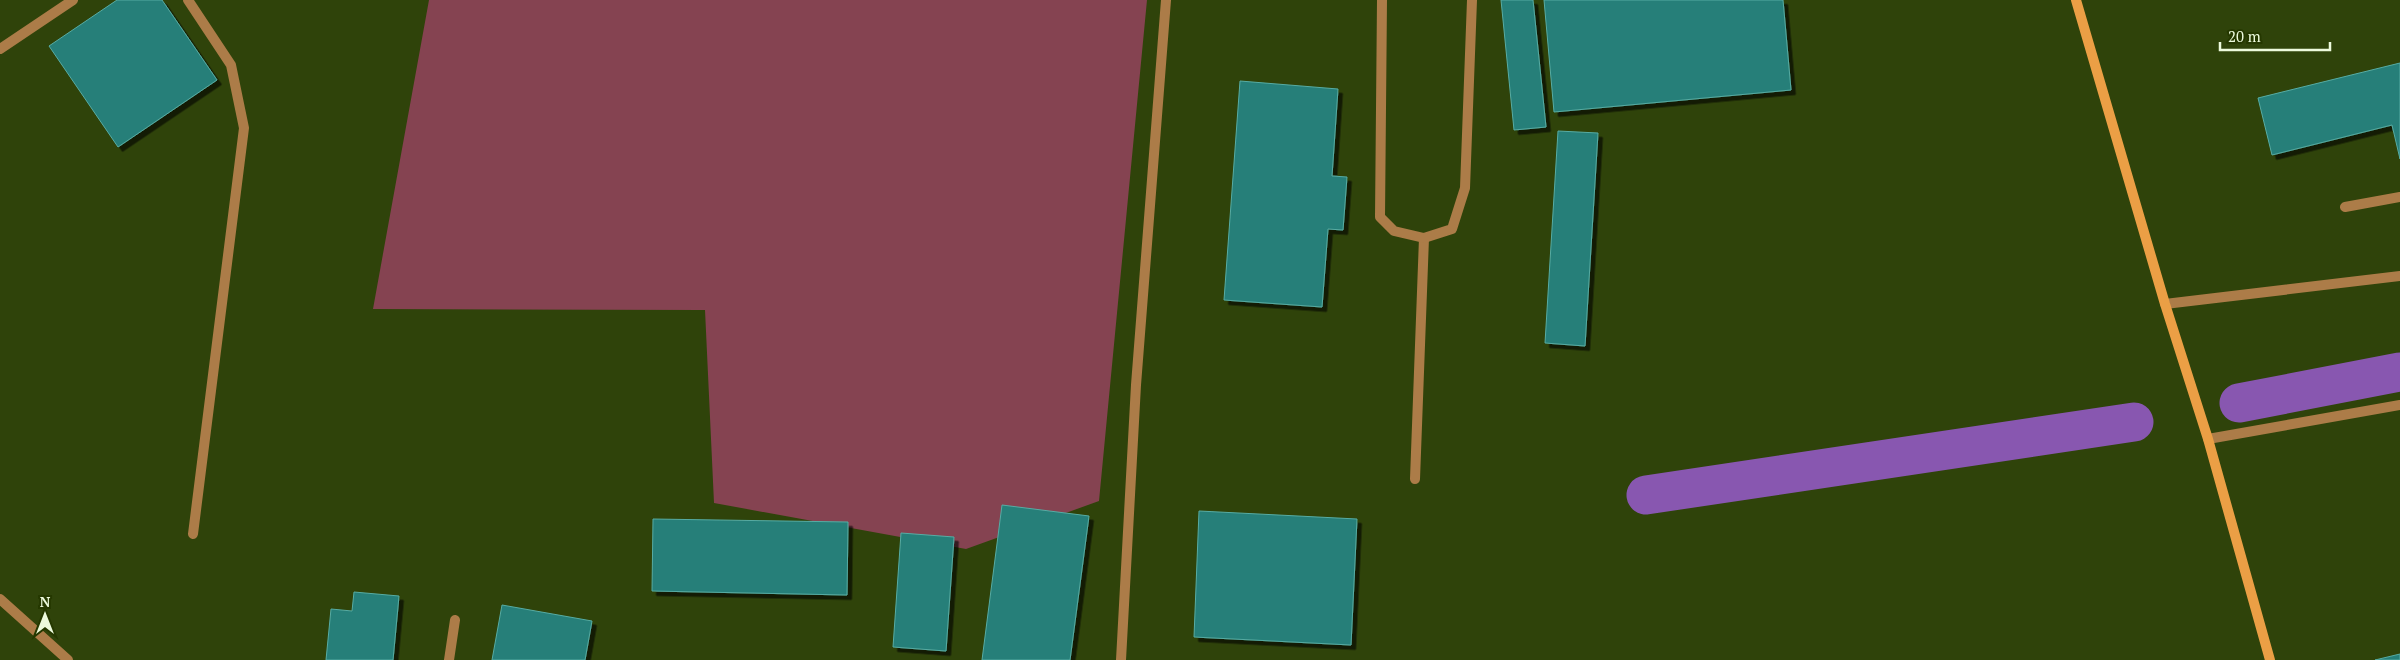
<svg xmlns="http://www.w3.org/2000/svg" width="2400" height="660" font-family="'PT Serif',serif">
<style>
.green{fill:#854351}
.lines{fill:none;stroke-linecap:round;stroke-linejoin:round}
.canal{stroke:#8857b0;stroke-width:39}
.building{fill:#257f79;stroke:#57aca4;filter:url(#shadow)}
.lane{stroke:#ac7c48;stroke-width:10}
.street{stroke:#ac7c48;stroke-width:10}
.secondary{stroke:#eb9f45;stroke-width:10}
</style>
<defs>
<filter id="shadow"><feDropShadow dx="4.5" dy="4.5" stdDeviation="0" flood-color="#0009"/></filter>
</defs>
<rect width="100%" height="100%" fill="#2f430a"/>
<path class="green" d="M429 0H1147L1099 501 966 549 714 503 705 310 373 309Z"/>
<g class="lines">
<path class="canal" d="M2239 403 2400 372
M1646 495 2134 422"/>
</g>
<path class="building" d="M117 0H162L217 80 118 147 49 46Z
M1501 0H1533L1546 127 1514 130Z
M1544 0H1783L1791 90 1554 112Z
M2400 63V159L2392 125 2272 155 2258 98Z
M1240 81 1338 89 1332 176 1347 177 1343 230 1328 229 1322 307 1224 300Z
M1558 131 1598 133 1585 346 1545 343Z
M1002 505 1089 516 1070 660H982Z
M1199 511 1357 519 1351 645 1194 637Z
M653 519 848 522 847 595 652 591Z
M901 533 954 537 946 651 893 647Z
M354 592 399 596 393 660H326L331 609 352 611Z
M502 605 592 621 585 660H492Z
M2400 654V660H2375Z"/>
<g class="lines">
<path class="lane" d="M1415 479 1424 238"/>
<path class="street" d="M188 0 231 65 244 128 193 534
M1382 0 1380 217 1394 231 1424 238 1452 229 1465 188 1472 0
M0 49 73 0
M2345 207 2400 197
M2165 304 2400 276
M2208 439 2400 405
M0 599 68 660
M449 660 455 620
M1121 660 1136 385 1166 0"/>
<path class="secondary" d="M2076 0 2165 304 2208 439 2270 660"/>
</g>
<g transform="translate(45 615)" stroke="#253800" stroke-width="4" paint-order="stroke">
<path d="M0-4L9 19L0 12L-9 19Z" fill="#edfbdd"/>
<text y="-8" font-size="14" font-weight="bold" text-anchor="middle" fill="#edfbdd">N</text>
</g>
<path d="M2220 42v8h110v-8" fill="none" stroke="#edfbdd" stroke-width="2.5"/>
<text x="2228" y="42" font-size="15" fill="#edfbdd" stroke="#253800" stroke-width="4" paint-order="stroke">20 m</text>
</svg>
